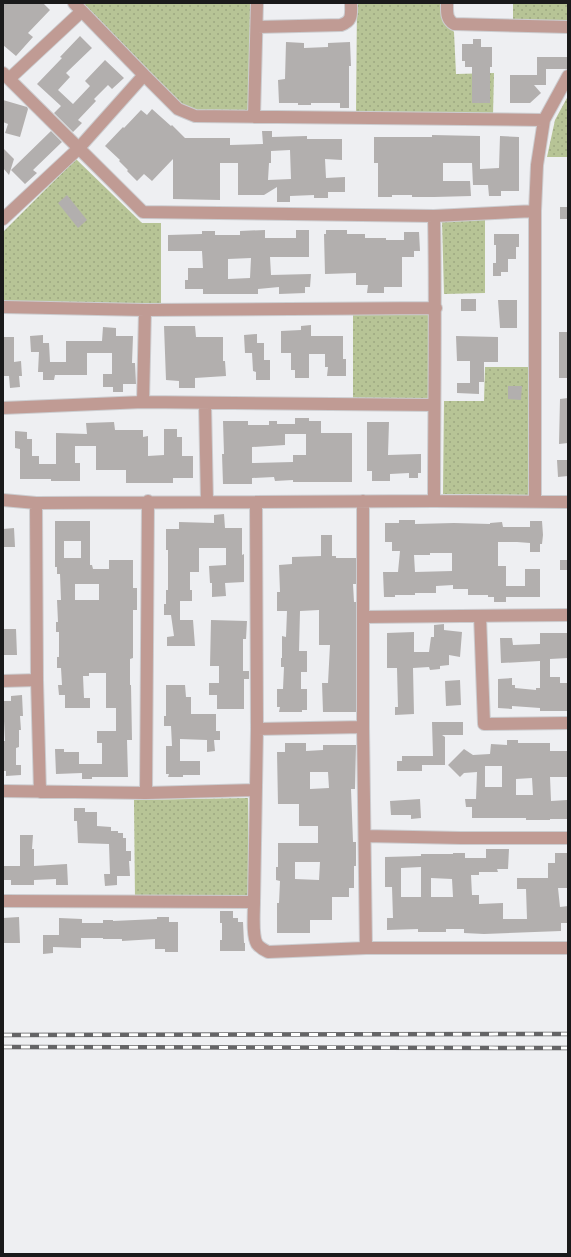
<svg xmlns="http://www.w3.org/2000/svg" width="571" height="1257" font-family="'Work Sans',sans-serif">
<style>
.grass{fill:url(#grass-dots)}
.building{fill:#b2afae;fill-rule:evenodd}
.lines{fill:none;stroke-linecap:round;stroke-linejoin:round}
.street-casing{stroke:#cccdd0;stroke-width:14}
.street{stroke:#c09b94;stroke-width:12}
.rail-casing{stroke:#646466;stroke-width:4.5}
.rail{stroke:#fff;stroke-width:3;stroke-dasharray:9;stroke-linecap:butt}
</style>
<defs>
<pattern id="grass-dots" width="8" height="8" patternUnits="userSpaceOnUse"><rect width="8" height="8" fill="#b7c496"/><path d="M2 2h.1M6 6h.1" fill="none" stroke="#9da881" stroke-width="1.8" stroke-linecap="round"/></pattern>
</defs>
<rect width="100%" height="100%" fill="#eeeff2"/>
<path class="grass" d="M77 3H254L252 115 195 114 179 108Z
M357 3H443V18L454 32 456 74 494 73 493 115 356 114Z
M513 3H568V23H513Z
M568 96V157H547L555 120Z
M76 159 142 223H161V306L3 303V232Z
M485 219V293L444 294 442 220Z
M432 312 429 401 353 400V313Z
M485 367H532L531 495 443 494 444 401H484Z
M248 798 249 898 135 899 134 800Z"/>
<path class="building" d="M3 3H43L50 10 28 33 33 37 16 56 3 45Z
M80 36 92 48 66 73 70 77 58 90 73 104 90 86 85 81 105 60 124 78 112 89 108 85 94 99 96 101 78 120 82 123 73 132 54 113 61 106 37 84 62 58 60 57Z
M473 39H481V47H492V67H490V103H472V67H465V61H462V44H473Z
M286 42 304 43V48L328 47V43L350 42 351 66H349V108H340V103H311V105H298V103H279L278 80 285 79Z
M537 57H567V69H546V85H534L541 93 530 103H510V75H537Z
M3 100 27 107 28 109 20 137 5 133 8 124 3 122Z
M152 109 171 126 172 125 185 138H230V145L263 144 262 131H272V137L307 136V139H342V160L325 159 326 178 345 177V192H328V198H314V195L290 196V202H277V187L264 195H238V163H220V200L173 199V159L152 181 144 174 137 181 127 171 128 170 119 161 120 160 105 146 123 127 124 128 141 110 147 115ZM290 150 291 179 268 180 269 163H271V151Z
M51 131 62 142 33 170 37 173 25 184 11 170Z
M432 135 480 136V169L499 168 500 136 519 137V191H501V196H489L488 185H473L472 163H443V181H470L471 196 434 197H412V195H392V197H378V163H374V137H432Z
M3 148 14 159 9 175 3 168Z
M67 195 87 220 78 228 58 203Z
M560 207H568V219H560Z
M265 230V238H296V230H309V257H270L271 275 311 274 310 287H305V293L279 294V287L258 289V294H203V289H185V280H188V268H203L202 251H168V235L202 234V231H215V235H240V231ZM251 258 250 278 228 279V259Z
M326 230H347V234H365V238H386V240H404V232H419L420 251H414V257H402V287H384V293H367L368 285H356V273L325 274 324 234H326Z
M494 234H519V247H516V259H508V272H501V276H493V263H496V245H494Z
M461 299H476V311H461Z
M498 300H517V328H500Z
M311 325V336H343V359H346V376H327L328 367H325V354H309V378H295V370H291V353H281V331L301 330V326Z
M164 326H195L196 337H223V361H225L226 376 195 378V388H179V381L166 380Z
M103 327 116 328V336H133L132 363H135L136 384H123V392H113V387H103V374H112V353H87V375H55L54 380H43V372H38L39 352H31L30 336 43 335V343H49L50 362H66V341H102Z
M559 332H568V378H559Z
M257 334V343H264V360H270V380H256V372L253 371 252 353H245L244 335Z
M456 336 498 337V362H484V382H479V394L457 393V383H470V361H457Z
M3 337H14V362L21 361 22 376H19L20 387 10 388 9 376H3Z
M508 386H522L521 400 508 399Z
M568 398V443L559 444 560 399Z
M295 418H309V421H321V433H352V482H293V480L275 481 274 477 252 478V484H223L222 454H224L223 421H248V425H269V421H277V424H295ZM285 434H306V455H293V462L252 463V447L285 445Z
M114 422 115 430H143V437L148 436V456L164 455V429H177V437H182V456H193V478H173V483H126V470H96V446H75V463H80V481H51V479H20V449L15 448V431L27 432V439H32V456H39V464H56V433L87 434 86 423Z
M367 422H389L388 455 421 454V473H418V478H409V473L390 474V481H372V471H367Z
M557 460H568V476L558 477Z
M224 514 225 528H242V555L244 554V582L225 583 226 596 212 597V583H210L209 566 226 565V548H199V572H190V590H192V601H180V620H193L195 646H167V637L174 636 171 615H164V604H166V590H168V550H166V529H179V522L214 523V515Z
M399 520H415V524L454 523 490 524V523L502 522 503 527H530V521H542L543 535 542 544H540V552H530V543L517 542H498V566H506V586H525V569H540V597H506V602H494V597H488V595H468V589H453V585L436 586V593H415V595H395V597H384L383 572H398L400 551H392V542H385V523H399ZM430 553H452V571L415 572 414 555H430Z
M55 521H90V565H92L93 569H109V560H133V588H137V610H133V658L130 659V685H131L132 740H127L128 777H92V779H82V773L56 774 55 749H64V752H79V764H102V743H97V731H116V708H106V673H89V676H83L84 698H90V708H65V695H59L58 685H62L61 668H57V657H59V632H56V622H58L57 600H61L60 574H57V567H55ZM64 541H81V558H64ZM75 584H99V600H75Z
M14 528 15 547H3V529Z
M321 535H332V556H336V558H356V584H353L354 602H356V712H323L322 683H328L330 645H319V610L300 611 299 651H307V672H301V689H307V710H302V712H279L280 707H277V689H283L284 667H281V658H282V636L286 637 287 611H277V592H280L279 565 292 564V557L321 556Z
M560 560H568V570H560Z
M211 620 247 621 246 639H243V671H249V679H244V709H217V695H209V683H219V666H210Z
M444 624V630L462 632 460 657 449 655V665L440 666V669L430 670 429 667 413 668 414 714 395 715V707H398L397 668H387V633L414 632V652H429L431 637H434V625Z
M3 629H16L17 655H3Z
M540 633H567L568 658 550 659V677H560V683H568V711H540V708L512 706V709L498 708V679L512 678V685H515V688L536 690V688H540V661L501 663 500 638H512L513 645 540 644Z
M460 680 461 705 446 706 445 681Z
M166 685H185L186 697H191V714H216V731H220V740H214L215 751 207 752V740L180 739V761H200V775H183V777H168L169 774H166V746H172L171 726H164V716H166Z
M22 695 23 716H20L21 730H19V747L16 748V765H21V775L6 776V771H3V741H5L3 701H11V696Z
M432 722H463V735H442L445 737V765H422V771H397V761H402V756H433Z
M507 740H518V743H550V751H568V777H550L551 801 567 800 568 819H550V820H526V818H472V807H466L465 799H476L477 772 464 773 460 777 448 765 464 749 473 755 490 754 491 744 507 745ZM485 766H502V787H485ZM532 778 533 795H516V779Z
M285 743H306V751L323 750V745H356L355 789H351L353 842H356V866H354V888H349V897H332V920H310V933H277V903H279L280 881 276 880V867H278V843H318V826H299V804H278L277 752H285ZM310 772H328L329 788 310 789ZM295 862H320L319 880 295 879Z
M420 799 421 818 411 819V815H391L390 801Z
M74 808H85V812H97V826L111 827V831H118V833H123V838H126V851H131V861H129L130 876H117V885L105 886 104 874H110L109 844 78 843 77 821H74Z
M20 835H33L32 849H34V866L67 864 68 885H56V879L34 880V885H11V880H3V866H20Z
M486 849H509L508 869H497L498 872H479V875H471L472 895H479V904L503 903V919H527L526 889H517V878H548V863H555V853H568V888H558L560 907 568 906V923H561V931L484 934 464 933V929H446V932H418V929L387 930V918H393L392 887H385V857L421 856V854H453V853H465V858H486ZM421 867V897H401V868ZM431 878 452 879 453 897H431Z
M220 911H233V918H238V922H243L244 943H245V951H220V940H222V923H220Z
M19 917 20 943H3V918Z
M157 917H169V922H178V952H165V949H155V939L122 941V939H103V938H81V948L53 947V953L43 954V935H59V918L82 919V923H103V920H113V921L157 919Z"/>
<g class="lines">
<defs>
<path id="street" d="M447 3C447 12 446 19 454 24L568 27
M257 27 341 25C353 21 351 14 351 3
M3 73 143 212 434 216 535 211
M144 75 178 109 195 116 544 120 537 165 535 211V501
M9 79 82 11
M254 117 257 3
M544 120 568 76
M434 216C436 311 434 406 434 501
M3 219 78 149 144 75 74 3
M3 307 145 310 436 308
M143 402 145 310
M205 403 207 502
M3 408 143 402 434 405
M3 500 36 503 434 501 568 502
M363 501V727L366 948
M36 503 37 680 40 792
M480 616 484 724 568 723
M364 617 568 615
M3 681 37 680
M257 729 363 727
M3 791 146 793 255 790
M146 793 148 501
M365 836 461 838H568
M3 901 254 902 257 729 256 502
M254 902C254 913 252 936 257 944 260 948 264 950 268 952L366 948H568"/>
</defs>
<use href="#street" class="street-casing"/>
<use href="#street" class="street"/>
<defs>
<path id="rail" d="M3 1035 568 1034
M3 1047 568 1048"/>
</defs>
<use href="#rail" class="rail-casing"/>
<use href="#rail" class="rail"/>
</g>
<rect width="571" height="1257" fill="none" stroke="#1a1a1b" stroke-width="8"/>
</svg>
